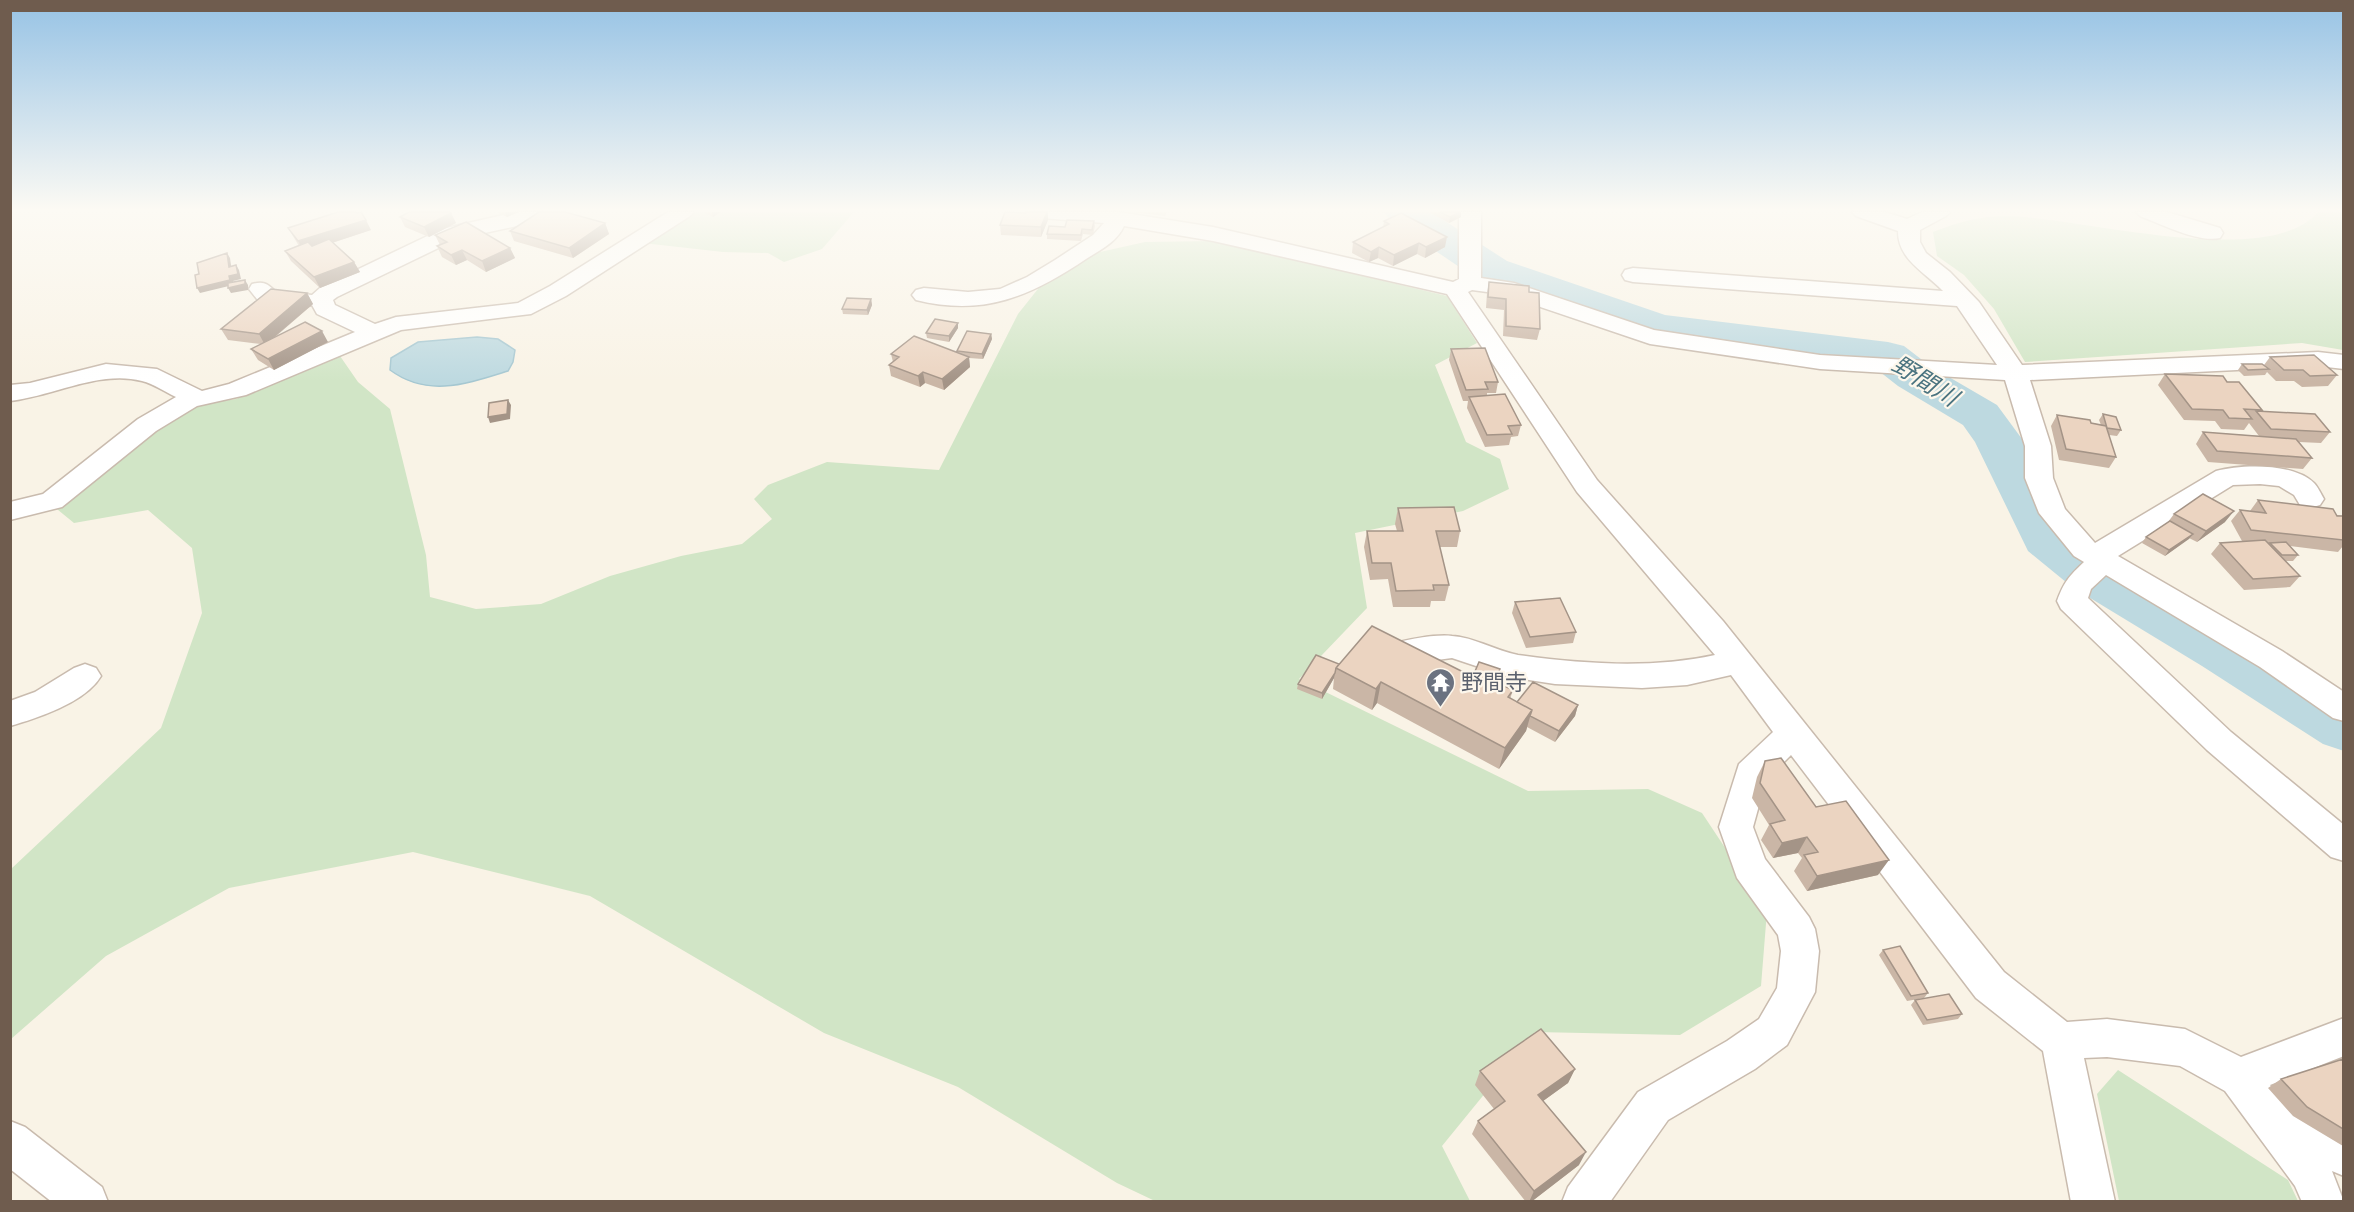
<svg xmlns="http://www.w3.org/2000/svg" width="2354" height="1212" font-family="Signika,'Noto Sans JP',sans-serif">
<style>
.green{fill:#d1e5c6}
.water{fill:#bdd9e0;stroke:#a5c7d1;stroke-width:1.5}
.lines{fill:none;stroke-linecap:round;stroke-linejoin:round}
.river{fill:#bdd9e0;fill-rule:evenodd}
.street-casing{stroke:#c9bbae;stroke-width:3}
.street{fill:#fff;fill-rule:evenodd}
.wall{fill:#cab6a6}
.shaded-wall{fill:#a49487}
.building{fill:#ebd4c1;stroke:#a49487;stroke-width:1.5}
.labels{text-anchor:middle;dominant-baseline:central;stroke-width:4.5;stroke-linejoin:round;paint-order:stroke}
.worship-label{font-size:22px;fill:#5b616d;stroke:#fdf7ec;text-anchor:start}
.water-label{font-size:24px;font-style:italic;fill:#4b7480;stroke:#fdf7ec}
</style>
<rect width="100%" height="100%" fill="#f9f3e6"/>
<path class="green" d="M692 212H854L822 249 784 262 768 253 723 252 643 243Z
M2318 212H2343V350L2302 343 2025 362 1994 309 1964 275 1937 256 1933 232C1959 222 1979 216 2008 216 2079 217 2268 271 2318 212Z
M1215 241 1447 296 1477 343 1435 365 1466 442 1500 459 1509 489 1463 511 1355 533 1367 608 1299 679 1528 791 1648 789 1702 813 1767 911 1761 986 1680 1035 1535 1032 1442 1146 1470 1201H1155L1117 1183 958 1087 824 1033 590 896 413 852 229 888 106 956 11 1039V869L161 728 202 613 192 548 148 510 74 523 52 505 184 407 236 399 340 356 358 382 390 409 426 555 430 597 476 609 541 604 610 576 681 556 742 544 772 519 754 499 768 485 827 462 939 470 1018 314 1053 270 1100 252 1145 242Z
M2118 1070 2288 1180 2298 1201H2119L2097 1094Z"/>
<path class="water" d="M477 337 498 339 515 350 513 362 508 371C466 384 428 398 390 370L391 358 418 342Z"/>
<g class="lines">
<path class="river" d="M1384 212H1431L1507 261 1665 315 1888 342 1904 346 1930 366 1997 405 2022 439 2068 527 2110 561 2344 697V751L2323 744 2202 666 2072 587 2028 551 1975 442 1963 425 1898 386 1875 368 1643 336 1477 279 1390 220Z"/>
<defs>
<path id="street" d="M516 212H544L540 216 526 224 457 239 337 297 333 300 335 305 375 324 396 317 518 303 550 286 668 212H694L690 216 566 296 531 314 401 330 246 395 197 406 156 431 62 507 10 520V502L43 494 138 419 176 397C165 392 154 384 142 381 99 370 54 396 10 401V385L30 383 106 364 157 369 202 391 229 384 355 332 317 314 312 305 304 307 260 303 249 289 252 284C263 281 267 283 275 291L312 295 321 287 442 229Z
M1031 212H1119L1213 227 1453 282 1459 279V212H1481V278L1514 283 1654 330 1820 355 1997 365 1957 306 1633 282 1625 280 1622 275 1625 270 1633 268 1943 291C1925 272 1898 260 1898 231L1856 216 1852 212H1885L1907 219 1922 212H1950L1946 216 1920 230V242L1926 253 1950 272 1979 302 2022 365 2318 352 2344 355V369L2318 366 2030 380 2051 446 2053 478 2065 509 2095 543 2216 471C2242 464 2294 463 2314 483 2318 487 2321 494 2324 499L2320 505 2310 508 2300 505 2294 495 2279 486 2260 484 2233 485 2118 556 2282 651 2344 692V721L2333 718 2260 667 2106 575 2091 589 2088 598 2231 732 2344 825V861L2331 857 2207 750 2061 609 2057 601C2064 582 2069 576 2084 562L2074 556 2039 513 2025 478V446L2005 380 1820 369 1650 344 1502 294 1472 290 1468 292 1597 480 1723 621 2004 972 2067 1022 2107 1019 2185 1029 2241 1057 2344 1018V1056L2270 1085 2279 1097 2344 1131V1176L2332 1171 2344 1202H2302L2295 1186 2225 1091 2180 1066 2107 1057 2084 1058 2115 1202H2071L2043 1051 1976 998 1791 755 1766 780 1753 827 1765 859 1809 917 1815 929 1819 951 1815 992 1787 1045 1755 1069 1668 1120 1610 1202H1562L1568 1187 1638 1092 1727 1041 1759 1019 1777 988 1781 951 1778 935 1737 878 1719 827 1739 764 1773 732 1731 675 1687 685 1642 688 1555 684 1509 677 1452 658 1399 665 1388 661 1383 653 1388 645C1404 640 1435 634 1452 636 1474 637 1496 651 1518 655 1583 664 1651 669 1715 655L1577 492 1447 294 1213 241 1124 226C1117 242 1100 250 1086 259 1031 296 984 317 916 300L912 295 916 290 924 288 968 292 1000 289 1027 277 1055 260 1093 235 1104 223 1042 218 1035 216Z
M2136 212H2167L2220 228 2223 233 2220 238C2198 243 2161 224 2140 216Z
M85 664 96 668 101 676C86 702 38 718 10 726V701L35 692 74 668Z
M10 1121 25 1127 102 1187 108 1202H52L10 1169Z"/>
</defs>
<use href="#street" class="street-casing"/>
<use href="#street" class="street"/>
</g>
<path class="wall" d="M497 212H519L507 217Z
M703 212H721L713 217Z
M1132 212H1167L1165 216Z
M1429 212H1461V217L1449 223Z
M451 213 456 223 429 237 405 227 400 217Z
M1026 213 1048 220 1041 237 1001 235 1000 225Z
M1094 221 1095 226 1093 235 1083 234 1081 241 1047 239V234L1065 227Z
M1384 221 1445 247 1425 258 1417 254 1393 266 1378 258 1369 262 1352 253 1353 242 1383 228Z
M605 223 609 234 573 258 514 241 510 231Z
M288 228 371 230 332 243 354 262 360 272 320 288 291 261 285 251 299 246Z
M435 235 510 248 515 258 486 272 467 260 456 265 442 257 437 246 440 245Z
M1489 282 1529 292 1540 329 1537 340 1503 336 1504 310 1486 308 1487 293Z
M307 293 313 304 274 338 328 342 274 370 258 360 251 349 261 344 228 340 221 329Z
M871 299 872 305 868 315 843 314 842 309Z
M958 323V328L949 342 927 338 926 333Z
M991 334 992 339 983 359 969 358 970 367 944 390 925 383 920 387 891 376 889 365 893 362 891 354 957 352V351Z
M1451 349 1498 382 1496 393H1487V395L1521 425 1518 436 1511 437 1509 445 1485 447 1467 408 1468 401H1463L1449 360Z
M2270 357 2337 375 2328 386 2302 387 2294 381H2276L2267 372 2265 375 2244 376 2238 370 2242 364 2264 365Z
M2165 374 2227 382 2262 410 2260 412 2330 432 2321 443 2299 442 2312 458 2303 469 2208 462 2196 444 2203 432 2259 436 2249 423 2244 430 2221 429 2215 421 2184 420 2158 385Z
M2103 414 2121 430 2117 436 2109 435 2116 457 2109 468 2059 460 2051 426 2057 415 2101 425 2099 420Z
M2258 500 2343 516V546L2338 552 2290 546 2298 555 2293 561H2285L2300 576 2290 587 2244 590 2211 554 2220 543 2247 541H2242L2231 521 2240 510 2250 511Z
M1398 508 1460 531 1457 547H1440L1449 585 1445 601H1431L1430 607H1393L1388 579 1370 580 1364 547 1367 531H1397L1395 524Z
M2174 514 2225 522 2197 542 2189 538 2165 556 2142 543 2146 537 2168 522Z
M1515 602 1576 632 1573 643 1526 648 1512 613Z
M1479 662 1500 669 1495 682 1513 690 1510 699 1517 702 1578 705 1575 716 1555 742 1527 727 1526 731 1499 769 1377 703 1372 710 1333 689 1334 678 1322 699 1297 689 1298 684 1339 664 1472 677Z
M1765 761 1816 807 1878 875 1807 891 1794 871 1802 858 1798 853 1773 858 1761 840 1769 825 1752 798 1757 777Z
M1883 950 1928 993 1924 998 1907 1001 1879 955Z
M1915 1000 1962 1014 1958 1019 1923 1025 1911 1005Z
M2343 1059V1146L2293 1116 2268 1088 2281 1079Z
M1575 1069 1568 1083 1543 1101 1579 1165 1531 1202H1526L1472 1134 1478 1121 1494 1109 1475 1085 1480 1071Z"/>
<path class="shaded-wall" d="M505 212H519L507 217Z
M712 212H721L713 217Z
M1047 212H1048V220L1041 237V227Z
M1461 212V217L1449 223 1450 217Z
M451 213 456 223 429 237 424 227Z
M366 220 371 230 304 252 298 241Z
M605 223 609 234 573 258 569 248Z
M1447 237 1445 247 1425 258 1426 247Z
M1419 243 1417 254 1393 266 1394 255Z
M1379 247 1378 258 1369 262 1371 252Z
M510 248 515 258 486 272 482 261Z
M462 250 467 260 456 265 451 255Z
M227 253 230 258 232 272 229 267Z
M354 262 360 272 320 288 314 277Z
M236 265 239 270 241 279 233 281V285L200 293 197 288Z
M245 280 248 285V290L231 293 228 288Z
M307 293 313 304 265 345 259 334Z
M871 299 872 305 868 315 867 310Z
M958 323V328L949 342V336Z
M322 331 328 342 274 370 268 359Z
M991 334 992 339 983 359 982 354Z
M969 357 970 367 944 390 942 379Z
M923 372 925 383 920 387 918 376Z
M508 400 511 405 510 419 490 423 488 417Z
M2234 511 2225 522 2197 542 2206 531Z
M2193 534 2189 539 2165 556 2169 550Z
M1335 673 1334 678 1322 699V693Z
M1381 682 1377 703 1372 710 1376 689Z
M1578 705 1575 716 1555 742 1559 731Z
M1532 710 1526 731 1499 769 1505 748Z
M1807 837 1798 853 1773 858 1782 843Z
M1889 860 1878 875 1807 891 1817 876Z
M1575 1069 1568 1083 1532 1109 1538 1095Z
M1586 1152 1579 1165 1531 1202H1529L1534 1191Z"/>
<path class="building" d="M338 212H356L357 213 361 212 366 220 298 241 288 228Z
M409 212H450L451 213 424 227 400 217Z
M539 212H565L605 223 569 248 510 231Z
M1005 212 1026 213V212H1047L1041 227 1000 225Z
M1440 212H1460L1450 217Z
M1401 213 1447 237 1426 247 1419 243 1394 255 1379 247 1371 252 1353 242 1389 224 1384 221Z
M1067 220 1094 221 1092 230 1082 229 1081 235 1047 234 1049 226 1065 227Z
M466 222 510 248 482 261 462 250 451 255 437 246 447 242 435 235Z
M329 239 354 262 314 277 285 251 308 242 312 246Z
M227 253 229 267 236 265 238 274 229 276 230 280 197 288 195 275 199 274 197 263Z
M245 280V284L228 288V283Z
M1489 282 1529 286V292L1539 293 1540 329 1506 326V299L1488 297Z
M271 289 307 293 259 334 221 329Z
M847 298 871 299 867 310 842 309Z
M935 319 958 323 949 336 926 333Z
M305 322 322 331 268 359 251 349Z
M967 331 991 334 982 354 957 351Z
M914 336 969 357 942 379 923 372 918 376 889 365 899 357 891 354Z
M1485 348 1498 382H1485L1488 389 1466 390 1451 349Z
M2314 355 2337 375 2310 376 2303 370H2284L2270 357Z
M2242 364H2262L2269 369 2248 370Z
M2165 374 2223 376 2227 382H2239L2262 410 2244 409 2252 419 2229 418 2223 410 2192 409Z
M1505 394 1521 425 1508 426 1512 434 1487 435 1469 397Z
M508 400 507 414 488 417 489 403Z
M2256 411 2315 414 2330 432 2271 429Z
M2103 414 2116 417 2121 430 2107 428Z
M2057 415 2090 420 2091 423 2106 426 2116 457 2066 449Z
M2203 432 2296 439 2312 458 2217 451Z
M2203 494 2234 511 2206 531 2174 514Z
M2258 500 2333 509 2337 516H2343V540L2251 530 2240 510 2266 513Z
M1454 507 1460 531H1436L1449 585H1433L1434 590 1396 591 1391 563H1372L1367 531H1403L1398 508Z
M2170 521 2193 534 2169 550 2146 537Z
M2265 540 2300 576 2253 579 2220 543Z
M2286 542 2298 555H2282L2270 543Z
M1560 598 1576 632 1530 637 1515 602Z
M1372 626 1481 681 1485 677 1513 690 1508 697 1532 710 1505 748 1381 682 1376 689 1336 668Z
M1316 655 1339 664 1336 668 1335 673 1322 693 1298 684Z
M1479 662 1500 669 1495 681 1485 677 1482 679 1473 676Z
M1533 682 1578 705 1559 731 1530 716 1532 710 1517 702Z
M1781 758 1816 807 1846 801 1889 860 1817 876 1804 855 1818 852 1807 837 1782 843 1770 824 1785 820 1760 783 1765 761Z
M1900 946 1928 993 1911 996 1883 950Z
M1949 994 1962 1014 1927 1020 1915 1000Z
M1541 1029 1575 1069 1538 1095 1586 1152 1534 1191 1478 1121 1505 1101 1480 1071Z
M2343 1059V1129L2307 1107 2281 1079Z"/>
<linearGradient id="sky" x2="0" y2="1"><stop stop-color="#97c3e5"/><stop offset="0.55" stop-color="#fcfaf4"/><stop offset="1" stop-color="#fcfaf4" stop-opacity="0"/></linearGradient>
<rect width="2354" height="382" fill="url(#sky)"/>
<defs>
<symbol id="temple-pin" viewBox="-11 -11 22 30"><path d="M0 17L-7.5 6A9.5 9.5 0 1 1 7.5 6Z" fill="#6b7280" stroke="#fdf7ec"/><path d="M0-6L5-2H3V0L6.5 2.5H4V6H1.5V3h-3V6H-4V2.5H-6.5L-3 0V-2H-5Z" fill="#fff"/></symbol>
</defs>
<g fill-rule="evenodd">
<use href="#temple-pin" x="1424" y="666" width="33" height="45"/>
</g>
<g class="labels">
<g class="worship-label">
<text x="1461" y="682">野間寺</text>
</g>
<g class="water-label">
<text transform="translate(1925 381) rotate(32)">野間川</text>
</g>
</g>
<rect width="2354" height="1212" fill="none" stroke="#6f5c4e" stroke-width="24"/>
</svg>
